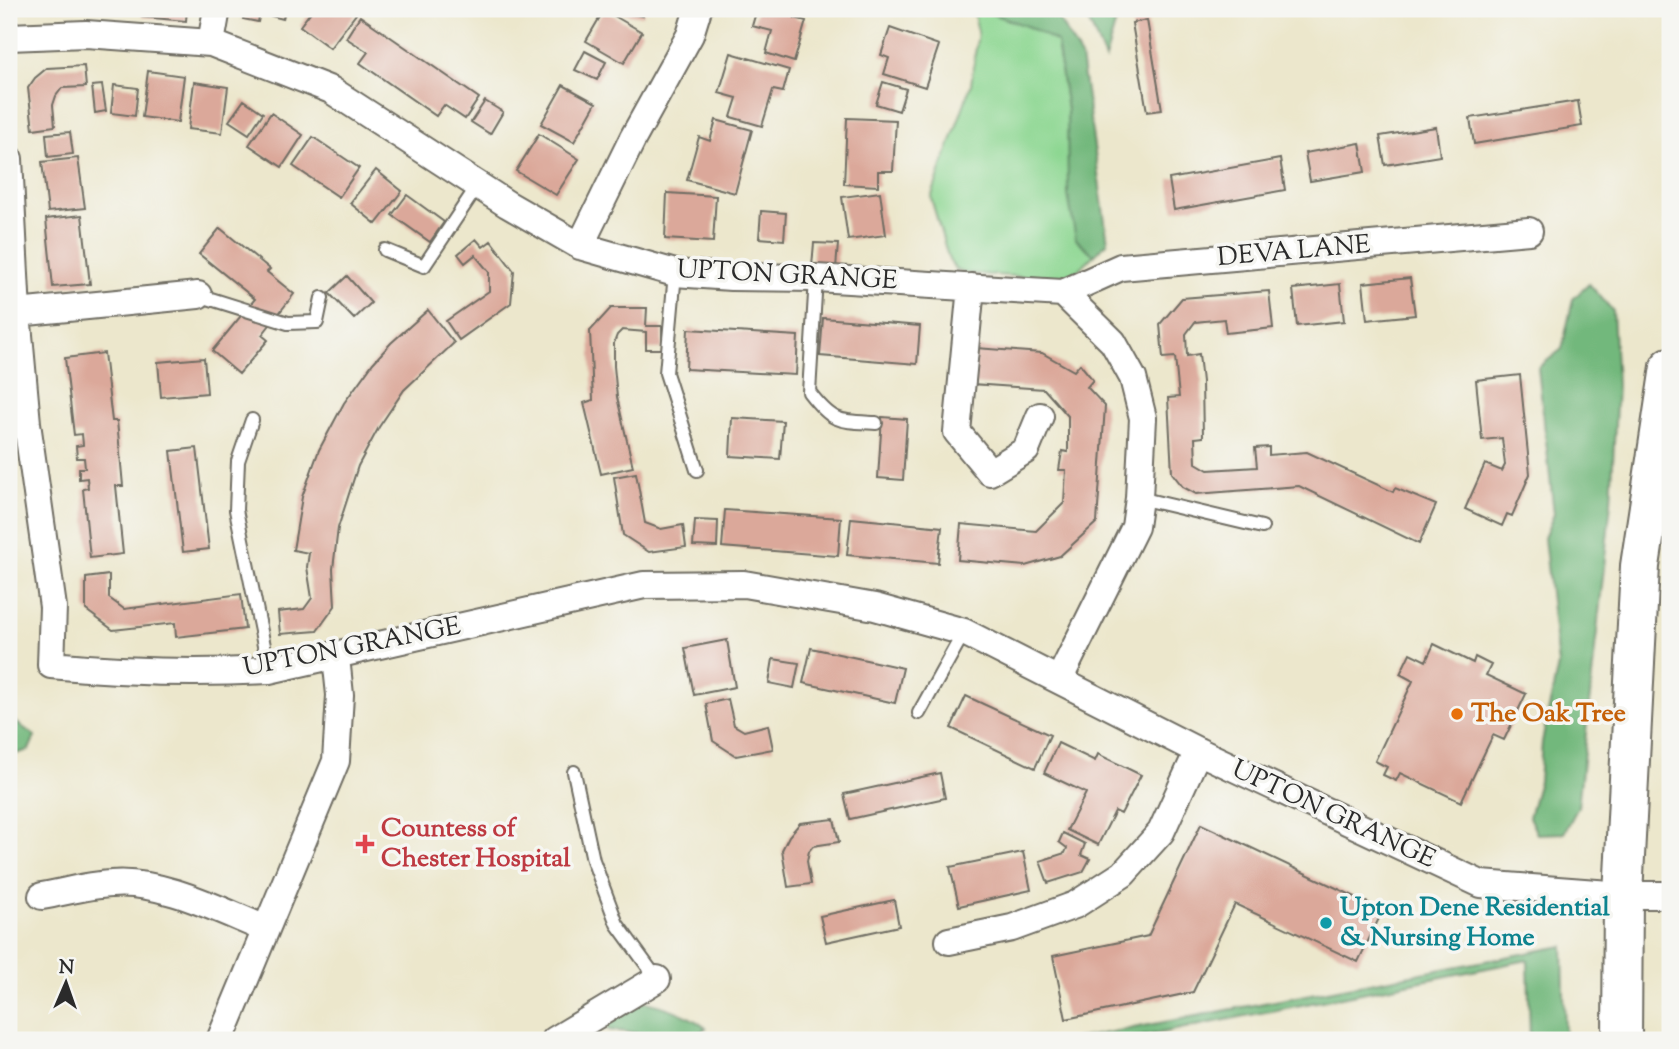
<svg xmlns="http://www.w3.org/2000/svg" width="1679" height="1049" font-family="'Sorts Mill Goudy',serif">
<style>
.green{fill:#8dd792;stroke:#5c815e;stroke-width:2}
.forest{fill:#72b87c;stroke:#4e7254;stroke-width:2}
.building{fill:#dba89a}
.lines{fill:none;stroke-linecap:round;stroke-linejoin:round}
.service-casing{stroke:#6f6d63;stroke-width:16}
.minor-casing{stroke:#6f6d63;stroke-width:30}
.trunk-casing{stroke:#6f6d63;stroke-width:42}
.service{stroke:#fff;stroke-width:12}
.minor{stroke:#fff;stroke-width:26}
.trunk{stroke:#fff;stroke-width:38}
.food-dot{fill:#e8710a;stroke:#f6f6f2;stroke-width:2.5}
.health-dot{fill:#e0444e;stroke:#f6f6f2;stroke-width:2.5}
.culture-dot{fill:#0f9aa8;stroke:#f6f6f2;stroke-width:2.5}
.labels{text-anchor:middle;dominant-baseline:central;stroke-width:7;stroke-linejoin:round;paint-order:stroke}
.street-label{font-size:26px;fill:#2b2b2b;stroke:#f6f6f2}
.food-label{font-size:26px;font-weight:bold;fill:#c56008;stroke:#f6f6f2;text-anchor:start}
.health-label{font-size:26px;font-weight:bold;fill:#be3a42;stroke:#f6f6f2;text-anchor:start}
.culture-label{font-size:26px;font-weight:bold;fill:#0d838f;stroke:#f6f6f2;text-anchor:start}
</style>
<rect width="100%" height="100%" fill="#f6f6f2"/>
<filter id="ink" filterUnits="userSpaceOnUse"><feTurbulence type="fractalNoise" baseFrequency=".0143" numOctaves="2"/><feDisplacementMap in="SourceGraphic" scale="14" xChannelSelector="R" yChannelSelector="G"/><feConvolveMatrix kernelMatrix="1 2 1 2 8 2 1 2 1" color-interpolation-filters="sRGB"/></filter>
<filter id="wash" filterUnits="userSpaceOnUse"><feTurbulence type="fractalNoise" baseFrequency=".00686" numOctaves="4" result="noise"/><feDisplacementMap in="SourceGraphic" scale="28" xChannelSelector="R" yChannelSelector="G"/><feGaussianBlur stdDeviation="1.57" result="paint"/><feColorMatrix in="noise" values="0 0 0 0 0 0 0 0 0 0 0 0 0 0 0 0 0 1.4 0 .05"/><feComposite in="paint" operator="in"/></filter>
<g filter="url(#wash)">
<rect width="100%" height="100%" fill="#ece7cc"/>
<path class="green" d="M973 9H979L1030 27 1057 42 1067 110 1076 239 1094 255 1070 277 1055 279 965 273 956 270 949 260 931 198 971 85 978 32Z"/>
<path class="forest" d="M979 9H1039L1056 15 1081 57 1108 242 1094 255 1076 239 1068 195 1067 110 1057 42 1029 27Z
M1078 9H1146L1149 15 1117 18 1105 59 1089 22Z
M1589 284 1613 311 1617 385 1611 502 1578 807 1564 833 1537 834 1529 817 1539 781 1542 742 1558 665 1544 538 1554 514 1538 368 1562 349 1573 299Z
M9 717 35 736 29 750 9 756Z
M1563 946 1565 1040H1530L1528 960 1125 1040H1070Z
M611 995C645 1001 679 1007 706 1028L690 1039 609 1030 589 1013 588 1002Z"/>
<g id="blocks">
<path class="building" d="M142 9H187L186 21 142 17Z
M245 9H285L283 19 260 13 258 22 243 19Z
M313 9H349L356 14 330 48 300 26Z
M619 9H644L643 16 618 12Z
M757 9H798L795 18 806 21 794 62 766 53 772 31 752 26Z
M604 10 642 32 624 63 586 41Z
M360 16 479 98 465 119 444 105 436 116 360 63 368 52 346 38Z
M1147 20 1162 110 1147 112 1132 23Z
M890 28 939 45 925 87 884 74 889 58 881 55Z
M585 51 606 62 597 80 575 70Z
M731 53 789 70 783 92 773 90 762 126 731 117 737 98 719 93Z
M84 66 86 87 62 88 56 96 53 105 55 126 33 129 28 88 35 78 47 68Z
M148 71 184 76 178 122 142 117Z
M194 82 228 87 222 133 188 129Z
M883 82 906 89 899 111 876 104Z
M102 85 106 111 95 113 92 86Z
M114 85 138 88 135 116 111 113Z
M563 85 596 103 574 142 541 124Z
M244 100 263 113 249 134 229 121Z
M485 101 503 112 490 134 471 122Z
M1578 101 1582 126 1474 144 1470 118Z
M271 113 303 135 282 167 249 145Z
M847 118 896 120 893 171H878V186L844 184Z
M716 120 752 130 735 193 687 180 699 137 710 141Z
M1436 127 1440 156 1385 165 1380 136Z
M70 132 73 154 48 157 46 134Z
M539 134 579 159 556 195 516 171Z
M313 137 359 168 339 197 293 166Z
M1360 143 1365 172 1310 181 1305 153Z
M78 158 85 208 48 212 42 162Z
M1280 159 1285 190 1174 210 1169 179Z
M376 170 402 191 376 224 350 203Z
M880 192 886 235 848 240 842 197Z
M667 193 716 196 713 242 665 239Z
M407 195 444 222 430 242 392 215Z
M761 211 786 213 784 240 759 238Z
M82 215 90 284 53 287 46 219Z
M220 228 270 269 267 272 294 294 262 335 268 340 239 374 212 351 255 299 199 254Z
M476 239 483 247 491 241 514 271 511 303 459 340 446 321 489 291V272L475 255 465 263 458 254Z
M814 243 838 244 836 268 812 266Z
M347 276 371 303 354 319 329 293Z
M1410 278 1415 315 1367 320 1363 283Z
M1340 284 1344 321 1297 326 1293 289Z
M1269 291 1273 328 1226 333 1224 319 1195 322 1186 334 1187 356 1199 354 1202 382 1203 437 1195 438 1196 463 1208 470 1257 467 1255 448 1269 447V455L1307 452 1393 492 1395 488 1436 505 1419 544 1299 486 1196 494 1183 487 1172 473 1168 398 1179 397 1175 357 1163 358 1160 324 1182 298Z
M611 308H647L646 326H662V349H646V332L622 330 617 335 614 343V366L617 397 633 467 601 474 584 403 593 400 590 331Z
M428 310 454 343 404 390 379 427 358 466 338 528 333 569 335 606 317 631 280 634 278 612 304 609 312 598 307 567 309 553 293 550 302 497 319 450 344 403 373 363 391 343Z
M823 318 920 326 917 364 820 356Z
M688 329 798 336 796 375 686 369Z
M976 348 1042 353 1074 371 1080 364 1093 380 1087 387 1105 406 1097 522 1060 556 1025 566 958 560 961 524 1036 531 1064 503 1066 470H1059L1062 451 1068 452V416L1044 389 972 384Z
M104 353 112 421H117L123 486H116L123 554 90 558 83 489 88 488 87 478 79 479V468H85L84 458H77L76 446 83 445 82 434 74 435 65 358Z
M204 358 207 393 161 397 158 362Z
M1520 375 1530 474 1512 516 1507 514 1502 526 1465 509 1485 464 1502 471 1505 465 1502 438 1482 440 1476 380Z
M882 417 907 419 903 480 878 478Z
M732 418 783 421 780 459 730 456Z
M197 448 209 549 183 552 171 451Z
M636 473 645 523 661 529 683 525 686 547 649 552 623 535 614 477Z
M725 510 841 518 838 556 722 547Z
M851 518 942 527 938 563 847 555Z
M695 520 718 521 717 547 693 546Z
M109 575V598L124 609 241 594 245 629 176 637 175 623 113 630 86 610V578Z
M727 640 735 687 694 695 685 648Z
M1434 644 1473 663 1475 657 1491 665 1486 675 1526 694 1504 740 1493 735 1461 802 1400 773 1396 781 1383 775 1387 767 1375 761 1413 681 1400 674 1410 653 1426 661Z
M811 648 903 668 895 703 803 683Z
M773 659 799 663 794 688 769 683Z
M966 696 1050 735 1035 768 951 728Z
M728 699 734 725 744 731 768 725 773 749 736 756 713 741 706 704Z
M1058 743 1095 761 1098 754 1141 775 1121 814 1115 811 1098 845 1067 830 1086 793 1044 773Z
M940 773 945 798 850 819 844 794Z
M834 819 839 842 813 846 809 851 807 861 811 884 788 887 782 850 789 836 800 823Z
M1201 824 1383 910 1358 962 1235 904 1193 992 1066 1019 1053 956 1148 936Z
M1063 833 1085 844 1081 855 1090 859 1083 872 1048 883 1040 861 1065 853 1067 848 1059 842Z
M1023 852 1031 890 959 906 950 867Z
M894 900 899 926 826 942 820 916Z"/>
</g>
</g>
<g filter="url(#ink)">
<use href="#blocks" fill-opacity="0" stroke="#6f6d63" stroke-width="2"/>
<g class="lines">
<defs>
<path id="service" d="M385 250 424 266 478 185
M675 273 666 373 697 470
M816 278 809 392C833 423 838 421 876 423
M198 295 288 323 317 322 322 298
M252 420 238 461 236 510 269 670
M9 425 27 423
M1139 498 1262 527
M919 713 964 632
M574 772 593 860 617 924 657 979"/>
<path id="minor" d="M9 37 86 34 211 43 331 90 507 204 580 246 675 273 731 277 816 278 1063 293 1113 342 1133 378 1143 418 1139 498 1135 527 1059 680
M211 43 217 9
M9 159 17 313 27 423 53 607 51 665C124 672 196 674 269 670L644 585 744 584 875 607 964 632 1198 751 1481 884 1623 895H1670
M580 246 633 138 690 35 698 9
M971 287 957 432 990 472 1026 450 1040 416
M1063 293 1121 267 1529 231
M9 310 17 313 198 295
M42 896C65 892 88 885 111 884 160 879 221 911 266 929
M949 941 1012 928 1075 905 1123 874 1161 832 1198 751
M220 1040 336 761 340 695 336 657
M555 1040 657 979"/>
<path id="trunk" d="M1622 1040 1623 895 1640 566 1670 367"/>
</defs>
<use href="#service" class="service-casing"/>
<use href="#minor" class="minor-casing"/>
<use href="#trunk" class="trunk-casing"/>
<use href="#service" class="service"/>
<use href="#minor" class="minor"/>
<use href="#trunk" class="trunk"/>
</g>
</g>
<circle class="food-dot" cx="1457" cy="714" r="7"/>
<path class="health-dot" d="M361.5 833.5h7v7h7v7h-7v7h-7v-7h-7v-7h7z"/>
<circle class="culture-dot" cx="1326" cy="923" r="7"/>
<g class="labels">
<g class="street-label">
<text transform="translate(1294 252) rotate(-5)">DEVA LANE</text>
<text transform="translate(787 276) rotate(3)">UPTON GRANGE</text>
<text transform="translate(352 648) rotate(-11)">UPTON GRANGE</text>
<text transform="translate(1333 815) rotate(25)">UPTON GRANGE</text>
</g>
<g class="food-label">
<text x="1471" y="714">The Oak Tree</text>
</g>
<g class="health-label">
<text x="381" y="829">Countess of<tspan x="381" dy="30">Chester Hospital</tspan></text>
</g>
<g class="culture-label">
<text x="1340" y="908">Upton Dene Residential<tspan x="1340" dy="30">&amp; Nursing Home</tspan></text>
</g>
</g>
<rect width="1679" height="1049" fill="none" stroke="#f6f6f2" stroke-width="35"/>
<g transform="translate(66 983) rotate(2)" stroke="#f6f6f2" stroke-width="5" paint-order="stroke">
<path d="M0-5L12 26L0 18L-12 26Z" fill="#2b2b2b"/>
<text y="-10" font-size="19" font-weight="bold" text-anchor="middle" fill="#2b2b2b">N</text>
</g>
</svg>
